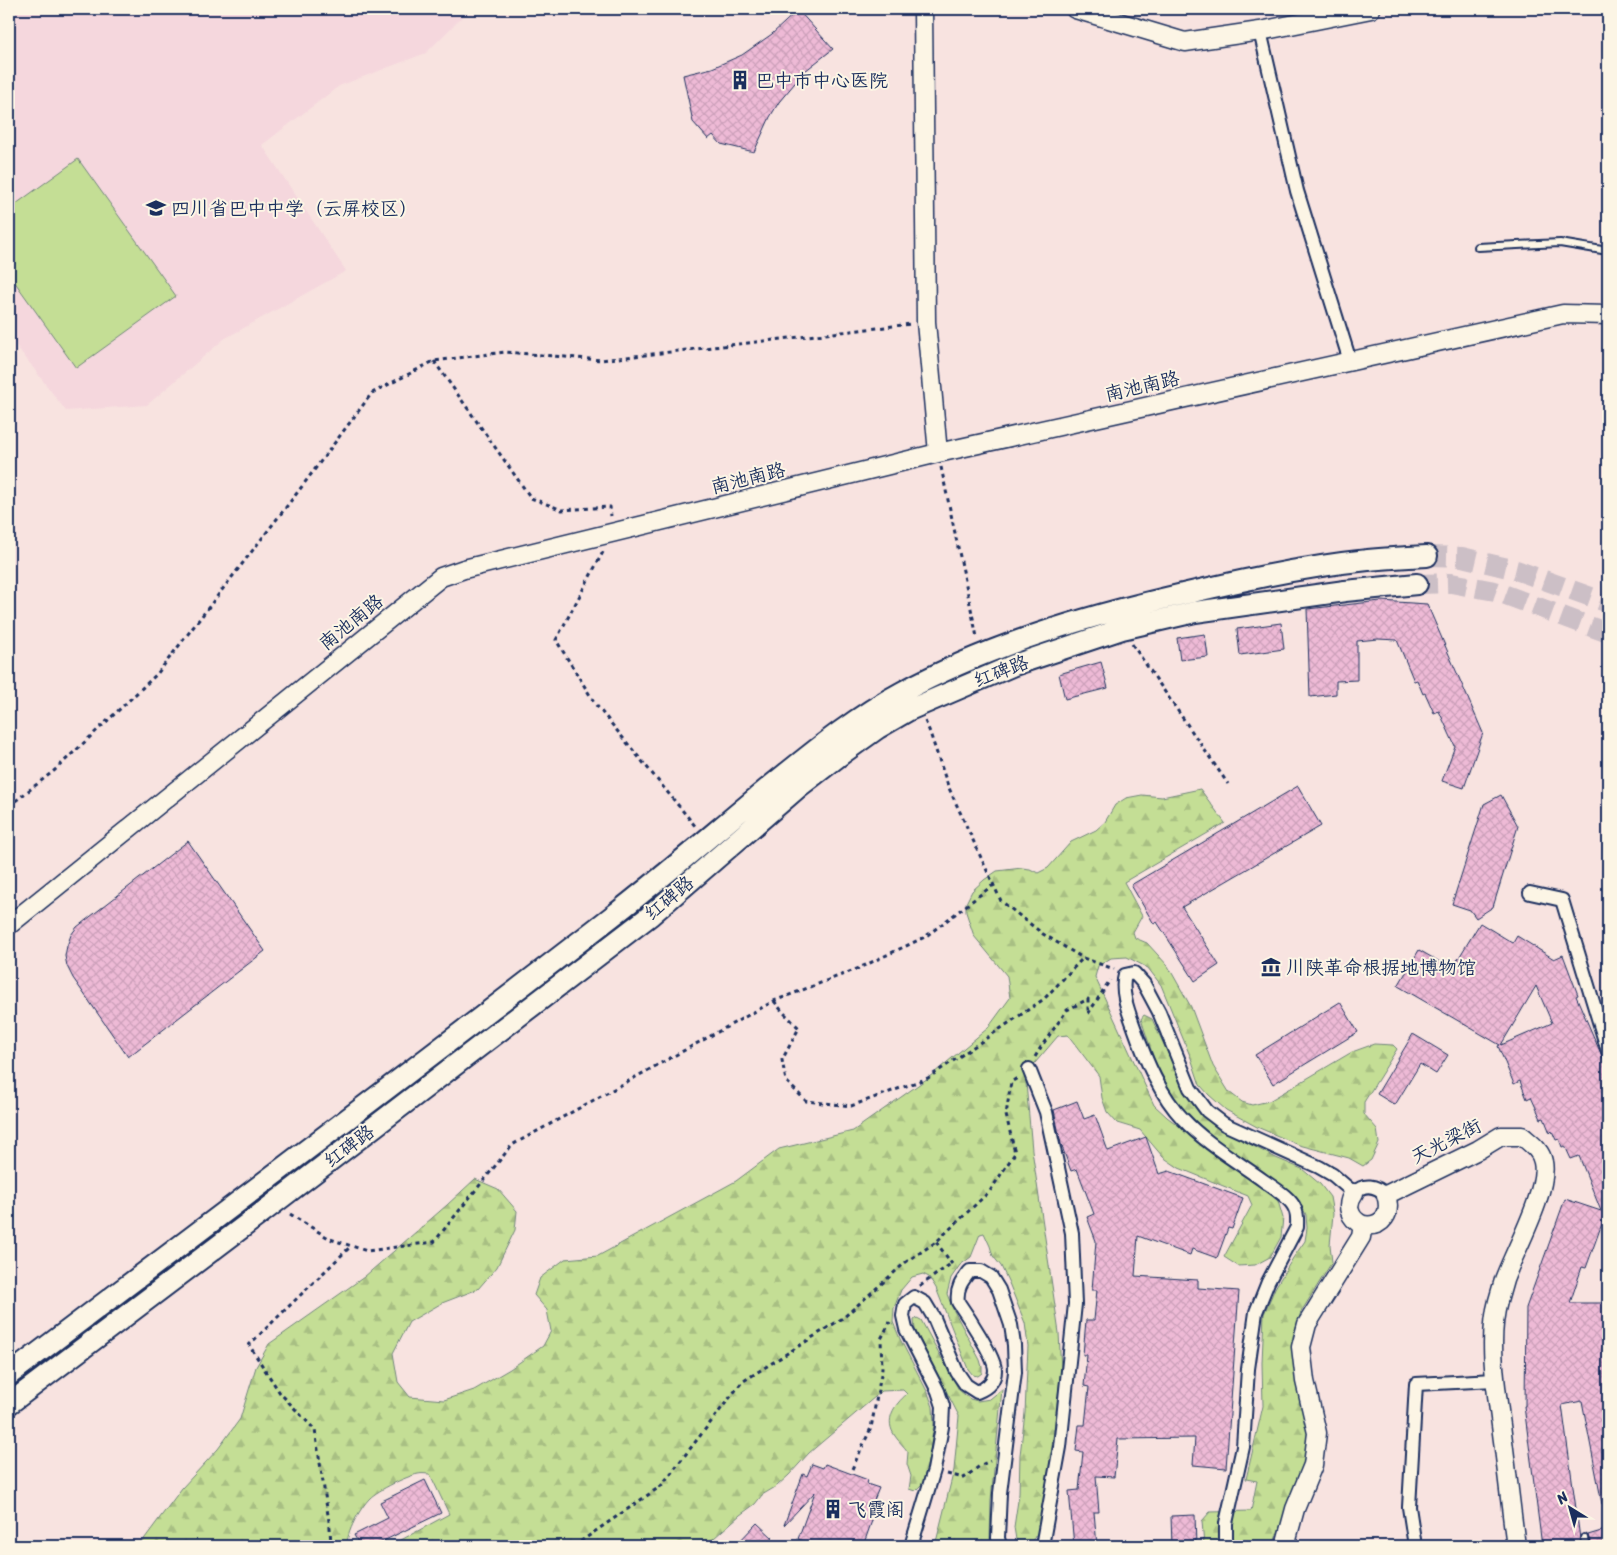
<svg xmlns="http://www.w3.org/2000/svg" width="1617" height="1555" font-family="Sriracha,'LXGW WenKai TC',sans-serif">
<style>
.built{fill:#f5d7dd}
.green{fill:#c4de95;stroke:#70867a}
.forest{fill:url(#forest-firs);stroke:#70867a}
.building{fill:url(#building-cross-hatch);stroke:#1b2f5e;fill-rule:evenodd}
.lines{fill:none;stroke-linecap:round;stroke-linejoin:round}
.primary-tunnel{stroke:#ccbfc6;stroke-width:20;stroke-dasharray:20 10;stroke-linecap:butt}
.lane-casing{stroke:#1b2f5e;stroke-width:10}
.street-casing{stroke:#1b2f5e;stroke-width:16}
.secondary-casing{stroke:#1b2f5e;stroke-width:21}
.primary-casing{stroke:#1b2f5e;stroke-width:24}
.path{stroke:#1b2f5e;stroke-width:3;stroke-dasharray:4 4;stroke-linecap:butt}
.lane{stroke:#fcf5e5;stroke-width:6}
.street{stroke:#fcf5e5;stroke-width:12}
.secondary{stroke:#fcf5e5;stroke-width:18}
.primary{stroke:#fcf5e5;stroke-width:20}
.labels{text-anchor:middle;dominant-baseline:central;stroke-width:4;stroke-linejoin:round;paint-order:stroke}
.poi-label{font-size:19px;fill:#1b2f5e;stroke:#fcf5e5;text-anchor:start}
.street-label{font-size:19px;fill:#1b2f5e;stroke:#fcf5e5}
</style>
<defs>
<pattern id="forest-firs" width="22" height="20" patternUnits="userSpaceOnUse" patternTransform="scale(1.25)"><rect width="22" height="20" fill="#c4de95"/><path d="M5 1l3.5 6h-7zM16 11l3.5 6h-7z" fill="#a8bf83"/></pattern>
<pattern id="building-cross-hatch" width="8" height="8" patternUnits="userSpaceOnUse" patternTransform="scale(1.25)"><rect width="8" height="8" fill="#eebad6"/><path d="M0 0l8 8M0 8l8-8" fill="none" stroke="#cca0ba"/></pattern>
</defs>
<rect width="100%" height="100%" fill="#f8e3e0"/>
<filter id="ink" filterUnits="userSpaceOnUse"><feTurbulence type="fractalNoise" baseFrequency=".02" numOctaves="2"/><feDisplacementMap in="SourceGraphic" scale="10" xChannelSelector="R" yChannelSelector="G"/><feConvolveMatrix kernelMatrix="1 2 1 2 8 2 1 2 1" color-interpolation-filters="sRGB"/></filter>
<g filter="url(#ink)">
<path class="built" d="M9 9H470L426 53 339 86 262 145 346 271 224 339 147 405 66 411 9 336Z"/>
<path class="green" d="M78 159 176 296 76 368 9 274V209Z"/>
<path class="forest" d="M1200 789 1225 823 1124 882 1142 916 1133 932 1135 938 1147 943 1168 966 1191 1007 1213 1066 1229 1092 1242 1102 1252 1105 1269 1101 1352 1052 1374 1044 1393 1045 1397 1049 1364 1102V1114L1377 1129 1379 1143 1371 1160 1363 1166 1349 1158 1299 1145 1257 1127 1226 1110 1209 1095 1200 1085 1191 1058 1161 985 1148 968 1127 957 1111 958 1098 966 1095 977 1154 1105 1167 1117 1266 1191 1278 1201 1283 1218 1281 1237 1270 1257 1255 1265 1238 1266 1224 1257 1252 1205 1248 1196 1179 1168 1163 1157 1140 1130 1117 1123 1107 1112 1102 1098 1099 1076 1068 1035 1058 1036 1035 1063 1026 1083 1032 1150 1059 1333 1061 1370 1046 1497 1038 1532 1030 1544 1026 1546H1017L1014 1527 1019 1494 1020 1455 1025 1413 1028 1346 1025 1323 1009 1283 1001 1266 993 1256 990 1246 984 1233 980 1234 971 1257 960 1265 951 1278 947 1294 953 1309 980 1360 982 1367V1373L978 1376 973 1375 968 1369 936 1288 929 1277 923 1274 912 1277 901 1290 894 1308 893 1322 900 1339 928 1393 933 1407 934 1424 929 1458 923 1483 915 1491 909 1489 911 1476 907 1464 908 1452C904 1446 899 1442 895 1436 884 1420 894 1405 907 1394L903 1390 882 1391 809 1453 789 1475 777 1486 762 1495 755 1504 740 1515 705 1546H390L449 1514 430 1474C426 1474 422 1473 418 1474 407 1476 378 1490 370 1498 360 1508 346 1533 347 1546H310L309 1544 303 1546H139L182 1488 218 1449 240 1419 256 1367 269 1344 364 1277 447 1205 475 1179 498 1189 517 1211 515 1230 497 1267 478 1289 442 1303 409 1322 393 1353 398 1382 410 1397 444 1400 474 1390 510 1369 543 1346 551 1331 547 1310 534 1295 540 1278 565 1259 598 1256 736 1181 779 1149 853 1131 928 1078 988 1028 1010 998 1007 976 974 936 966 912V903L972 891 984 880 997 871 1022 868 1030 869 1038 873 1048 868 1071 842 1096 830 1105 822 1115 805 1126 798 1142 795 1162 797Z
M1144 1015 1152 1019 1185 1090 1221 1129 1276 1158 1302 1169 1320 1184 1330 1197 1333 1214 1330 1245 1332 1262 1301 1312 1293 1336 1294 1368 1307 1416 1309 1439 1303 1467 1275 1540V1546H1204L1202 1521 1210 1512 1251 1511 1257 1481 1246 1479 1263 1406 1262 1363 1264 1314 1275 1288 1293 1258 1305 1241 1307 1228 1306 1215 1299 1200 1287 1190 1193 1123 1175 1101 1154 1059 1141 1019Z
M917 1318 921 1320 959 1390 970 1399 978 1401 990 1399 1002 1389 991 1500 990 1541 992 1546H933L937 1538 954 1470 959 1416 915 1330 914 1320Z"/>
<path class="building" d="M798 10 833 49 805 71 779 102 770 117 754 152 721 144 713 135 708 139 693 122 683 75 712 68 742 55 772 34Z
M1381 601 1427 604 1483 733 1464 788 1442 781 1455 746 1439 711 1434 713 1425 693 1423 694 1417 680 1414 681 1397 640 1378 639 1357 641V680L1336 681V694L1310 697 1307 609Z
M1281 623 1284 649 1240 655 1237 629Z
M1205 634 1208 657 1180 660 1177 638Z
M1101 662 1108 688 1065 699 1059 674Z
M1298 786 1321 826 1182 907 1219 965 1195 981 1157 922 1154 924 1131 885Z
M1501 795 1518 826 1493 907 1476 918 1470 910 1452 904 1484 804Z
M188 841 265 951 128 1057 73 978 67 966 65 956 67 946 71 935 77 927Z
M1480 923 1513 943 1517 936 1554 959 1563 955 1578 995 1576 996 1608 1070V1227L1604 1218 1586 1268 1582 1267 1570 1303H1605V1390L1608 1389V1503L1602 1504 1582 1401 1562 1405 1581 1546H1542L1524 1406H1525L1526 1308 1565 1199 1601 1211 1579 1156 1571 1159 1565 1146 1562 1147 1559 1139 1556 1140 1552 1131 1550 1133 1544 1118 1541 1119 1531 1097 1527 1099 1520 1081 1514 1084 1498 1046 1500 1045 1398 986 1419 950 1452 969ZM1536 986 1552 1023 1501 1045Z
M1340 1002 1358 1032 1273 1084 1255 1055Z
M1413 1034 1448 1055 1436 1074 1420 1064 1395 1105 1377 1094Z
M1077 1101 1084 1119 1095 1115 1108 1151 1146 1137 1159 1174 1169 1171 1243 1198 1232 1229 1228 1228 1217 1258 1192 1249 1190 1255 1138 1236 1135 1276 1198 1280V1288L1239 1291 1226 1468 1193 1465 1195 1438 1118 1439 1114 1477 1096 1476 1099 1512H1094L1097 1546H1074L1069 1491 1079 1490 1083 1452 1076 1451 1079 1425H1085L1089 1387 1084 1386 1087 1355H1083L1086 1320H1094L1097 1290H1092L1096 1241 1087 1217 1094 1214 1077 1169 1071 1171 1061 1144 1054 1110Z
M812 1464 823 1468 825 1464 868 1480 867 1484 879 1488 874 1500 879 1501 863 1546H817L798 1539 815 1492 784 1525 803 1474 807 1476Z
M425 1480 441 1513 373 1546H360L354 1535 388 1518 380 1502Z
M1195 1515 1196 1546H1172L1171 1516Z
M757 1523 773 1538 765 1546H735Z
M1608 1529V1546H1591L1588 1535Z"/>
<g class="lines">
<path class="primary-tunnel" d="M1427 556 1462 557 1516 570 1608 603
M1417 584 1451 583 1495 591 1608 633"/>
<defs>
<path id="lane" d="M1478 247 1560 243 1608 251
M1584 1538 1586 1546"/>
<path id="street" d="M1260 31 1297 191 1350 361
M1530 893 1562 900 1608 1051
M1029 1069 1046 1112 1072 1233 1075 1304 1060 1447 1042 1546
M911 1546 934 1470 942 1427 943 1406 938 1391 906 1329 903 1316 905 1304 914 1297 925 1303 934 1318 957 1372 966 1385 977 1392C987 1388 995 1382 995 1370 995 1357 967 1315 958 1302 956 1288 962 1281 970 1271H981L991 1277 999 1290 1011 1325 1014 1345 1015 1372 1000 1493 998 1538 1000 1546
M1226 1546V1523L1243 1447 1248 1369 1256 1312 1268 1282 1297 1227C1297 1221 1298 1215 1295 1209 1291 1198 1274 1188 1264 1181 1238 1162 1205 1143 1183 1119 1160 1095 1146 1061 1135 1030 1129 1013 1120 992 1125 975L1134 973 1144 984 1159 1012 1190 1088 1207 1111 1224 1124 1319 1167 1333 1175 1354 1193C1364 1183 1376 1185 1386 1195
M1415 1546 1409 1507 1416 1384 1495 1380"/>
<path id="secondary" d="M923 9 926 322 938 453
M1075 9 1185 42 1260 31 1371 9
M9 925 441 577 464 569 938 453 1563 314 1608 315
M1354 1193C1345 1205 1349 1219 1363 1225
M1285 1546 1295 1509 1313 1465 1317 1433 1305 1381 1301 1347 1307 1324 1361 1237 1363 1225C1383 1228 1392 1213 1386 1195L1478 1150 1501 1136H1522C1530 1143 1541 1150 1543 1162 1549 1190 1514 1252 1504 1280 1502 1287 1500 1294 1498 1301 1487 1341 1497 1393 1502 1433 1507 1471 1511 1509 1516 1546"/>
<path id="primary" d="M9 1375C210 1223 411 1072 610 918 666 875 718 829 773 784 814 751 855 717 902 692 983 648 1073 620 1162 599 1230 583 1299 567 1368 560 1388 558 1407 557 1427 556
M9 1404 255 1218 651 915 800 786 843 753 878 728 909 710 1014 665 1122 629 1195 612 1345 591 1417 584"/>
</defs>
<use href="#lane" class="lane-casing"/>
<use href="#street" class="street-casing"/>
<use href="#secondary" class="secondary-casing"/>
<use href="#primary" class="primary-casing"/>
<path class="path" d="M434 361 531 498 562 510 610 507 611 516
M941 467 977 637
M603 552 556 640 596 705 696 827
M1132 644 1228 784
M925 721 929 730 948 786 1001 901 1043 934 1083 958 1114 969
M9 806 55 770 157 674 297 493 372 393 434 361 505 352 601 360 911 324
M774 1001 782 1011 799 1028 782 1060 786 1081 806 1101 851 1106 928 1078 1044 999 1083 958
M1035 1057 1041 1047 1067 1010 1088 999V1014L1110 980
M290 1214 330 1239 367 1251 434 1242 512 1145 774 1001 857 969 925 937 993 885
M936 1242 952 1264
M920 1286 952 1263
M852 1469 871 1428 882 1369 881 1339 890 1322
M947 1474 964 1478 981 1465 990 1461
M331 1546 330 1528 315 1430 280 1393 249 1345 351 1246
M574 1546 661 1486 742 1382 843 1318 906 1262 936 1242 990 1191 1015 1153 1006 1115 1011 1082 1019 1077"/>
<use href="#lane" class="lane"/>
<use href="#street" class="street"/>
<use href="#secondary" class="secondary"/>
<use href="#primary" class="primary"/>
</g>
</g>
<defs>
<symbol id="building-bare" viewBox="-9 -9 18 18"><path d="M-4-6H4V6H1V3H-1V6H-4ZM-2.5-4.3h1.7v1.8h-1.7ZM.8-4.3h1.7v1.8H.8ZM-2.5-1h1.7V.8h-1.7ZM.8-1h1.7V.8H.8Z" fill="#1b2f5e" stroke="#fcf5e5" stroke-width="2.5" paint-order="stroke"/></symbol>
<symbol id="school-bare" viewBox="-9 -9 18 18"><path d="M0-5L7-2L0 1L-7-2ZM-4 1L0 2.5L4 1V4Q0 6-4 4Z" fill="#1b2f5e" stroke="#fcf5e5" stroke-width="2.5" paint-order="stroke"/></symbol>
<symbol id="museum-bare" viewBox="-9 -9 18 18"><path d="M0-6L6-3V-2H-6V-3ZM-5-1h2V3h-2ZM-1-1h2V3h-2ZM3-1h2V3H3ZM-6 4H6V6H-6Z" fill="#1b2f5e" stroke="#fcf5e5" stroke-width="2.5" paint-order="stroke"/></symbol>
</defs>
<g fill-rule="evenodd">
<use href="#building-bare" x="726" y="66" width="28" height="28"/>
<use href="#school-bare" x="142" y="194" width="28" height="28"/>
<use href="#museum-bare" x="1257" y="953" width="28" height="28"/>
<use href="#building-bare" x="819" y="1495" width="28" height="28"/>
</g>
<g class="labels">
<g class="poi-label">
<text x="755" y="80">巴中市中心医院</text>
<text x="171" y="208">四川省巴中中学（云屏校区）</text>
<text x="1286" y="967">川陕革命根据地博物馆</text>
<text x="848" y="1509">飞霞阁</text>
</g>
<g class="street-label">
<text transform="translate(1142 386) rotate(-13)">南池南路</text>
<text transform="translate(748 478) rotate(-14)">南池南路</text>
<text transform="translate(351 622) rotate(-39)">南池南路</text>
<text transform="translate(1001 671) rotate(-21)">红碑路</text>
<text transform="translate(669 898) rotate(-40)">红碑路</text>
<text transform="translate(1446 1141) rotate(-27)">天光梁街</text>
<text transform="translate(349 1146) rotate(-37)">红碑路</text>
</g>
</g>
<rect width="1617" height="1555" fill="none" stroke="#fcf5e5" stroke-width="30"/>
<rect x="15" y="15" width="1587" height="1525" fill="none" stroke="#1b2f5e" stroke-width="2" filter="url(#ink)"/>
<g transform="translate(1570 1508) rotate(323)" stroke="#fcf5e5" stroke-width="4" paint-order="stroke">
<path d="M0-4L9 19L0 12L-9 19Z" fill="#1b2f5e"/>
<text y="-8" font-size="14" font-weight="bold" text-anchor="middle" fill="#1b2f5e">N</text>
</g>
</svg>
